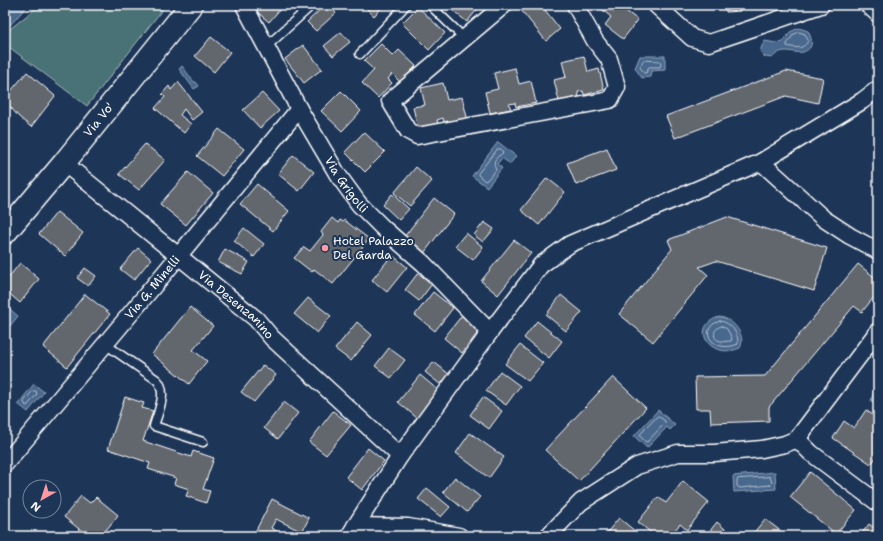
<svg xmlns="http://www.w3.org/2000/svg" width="883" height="541" font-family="'Shantell Sans',sans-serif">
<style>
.green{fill:#497276;stroke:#a4b8ba}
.water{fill:#48678d;stroke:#91a4bb}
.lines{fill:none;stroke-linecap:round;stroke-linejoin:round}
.shore{stroke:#b6c2d1;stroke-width:1}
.building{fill:#62666d;stroke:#fff}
.lane-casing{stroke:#fff;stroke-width:11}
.street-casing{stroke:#fff;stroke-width:19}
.secondary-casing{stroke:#fff;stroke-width:25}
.lane{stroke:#1d3557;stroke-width:8}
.street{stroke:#1d3557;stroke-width:16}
.secondary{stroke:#1d3557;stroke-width:22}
.poi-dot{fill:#ff9aa2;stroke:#1d3557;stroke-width:1.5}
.labels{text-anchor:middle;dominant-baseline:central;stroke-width:4;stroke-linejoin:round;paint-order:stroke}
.street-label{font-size:12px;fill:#fff;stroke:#1d3557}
.poi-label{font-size:12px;fill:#fff;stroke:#1d3557;text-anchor:start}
</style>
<rect width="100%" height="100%" fill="#1d3557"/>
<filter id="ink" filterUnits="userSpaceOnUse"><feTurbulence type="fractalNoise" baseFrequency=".025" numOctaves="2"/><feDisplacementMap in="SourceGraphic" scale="8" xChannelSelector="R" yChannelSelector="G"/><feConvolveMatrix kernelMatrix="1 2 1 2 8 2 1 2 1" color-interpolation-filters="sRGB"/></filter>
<g filter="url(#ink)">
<path class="green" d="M40 5H166L87 106 5 44V33Z"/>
<path class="water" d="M5 5H28L5 31Z
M799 28 808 31C812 39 815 48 803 52 796 54 788 49 780 52 777 53 774 56 772 58L765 57 760 52 762 46 765 41 776 43 783 42 790 32Z
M640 56H665V70L651 71 650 77 642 78 635 68Z
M182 66 194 82H196L199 86 194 89 179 69Z
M498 142 516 156 510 164 502 158 497 164 502 168 487 187 472 176Z
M5 305 18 316 10 326 5 322Z
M719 317C733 318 747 336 740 348 709 361 689 326 719 317Z
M34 384 44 392 28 412 18 404Z
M874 390 878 391V403L871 401Z
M658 410 675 425 670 430 667 427 647 448 634 436Z
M775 472 776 489 734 492 733 476Z"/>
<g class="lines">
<path class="shore" d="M799 32 805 34 808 40C805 50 795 48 787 46V44L793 35Z
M644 60 660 61 661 65 660 67H649L646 73H644L640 67Z
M498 149H501L503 153C495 158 492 161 496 170L487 180 485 181 479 176 478 174Z
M720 321C731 322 739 334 738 344 713 355 696 328 720 321Z
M722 326 727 329 732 338 731 341C728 341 724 342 721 341 711 340 713 327 722 326Z
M33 391H36L37 394 28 405 26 406 24 402Z
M658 416 665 421V423L648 441 646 442 641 437 640 435Z
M770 477 772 483 770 485 740 488 737 486V481L738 479Z"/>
</g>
<path class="building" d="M261 5H277L281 8 269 22 256 11Z
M325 5H328L336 13 316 31 307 22Z
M363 5H384L374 16Z
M453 5H476L479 7 467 22 450 8Z
M527 5H541L560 29 546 41 521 10Z
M599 5H631L626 11 638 20 623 39 605 25 611 17 598 6Z
M726 5H740V11L726 12Z
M418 7 445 33 429 50 402 23Z
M341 32 350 42 333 56 324 46Z
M211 37 230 52 214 72 195 56Z
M381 44 393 56 399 50 416 66 400 82 392 74 388 79 392 83 378 98 362 83 374 70 364 61Z
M303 45 322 69 304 83 285 59Z
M584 56 588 72 599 69 604 90 584 95 583 91 578 92 579 97 559 101 554 80 566 77 562 61Z
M515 68 519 84 531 81 536 103 516 107 515 103 509 104 511 109 490 113 485 92 498 89 494 73Z
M786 71 823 78 818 103 786 96 675 138 666 116Z
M27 72 55 96 31 127 19 117 5 101V98Z
M178 82 202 112 192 120 184 109 180 115 191 124 184 133 155 108 165 97 162 94 169 86 171 90Z
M443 83 447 100 462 97 468 121 445 126 443 118 437 120 438 124 418 129 413 107 425 105 421 88Z
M341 91 361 111 342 131 321 111Z
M262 93 279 111 260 128 243 110Z
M219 129 244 149 222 176 197 156Z
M364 132 385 152 365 172 345 152Z
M145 144 165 160 139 190 119 174Z
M607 148 616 170 576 185 567 163Z
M293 155 314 172 299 191 278 174Z
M416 167 432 181 410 206 394 193Z
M188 172 213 193 186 225 160 204Z
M547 178 565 192 539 225 521 210Z
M257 184 289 211 273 231 240 204Z
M392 194 409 209 399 220 383 205Z
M434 198 454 214 424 253 404 237Z
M57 212 83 233 65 256 39 234Z
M727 217 827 248 814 291 716 261 699 267 708 275 653 342 619 314 672 249 668 240Z
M332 218 338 223 340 220 343 222 344 220 369 239 333 284 314 269 312 272 294 258 304 247 310 251 323 235 321 232Z
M484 222 494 229 483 242 474 235Z
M244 228 264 244 254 257 234 241Z
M466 233 483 247 473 260 455 246Z
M514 240 531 253 498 295 481 281Z
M138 248 151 259 134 280 120 269Z
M225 249 249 262 242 274 218 262Z
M392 255 407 267 387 292 372 280Z
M20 263 39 279 20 303 5 290V282Z
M858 264 878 280V292L862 312 854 306 769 407V421L711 423 710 409H696L695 377 765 376Z
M85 268 96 276 88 286 77 278Z
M418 273 432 284 419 301 405 290Z
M433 292 453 308 435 331 415 315Z
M85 294 110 314 67 367 43 347Z
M561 295 582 312 566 331 546 315Z
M308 298 331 316 317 333 294 314Z
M190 307 213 326 193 350 207 361 189 384 152 354Z
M463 314 481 329 462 353 444 338Z
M537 321 562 341 549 358 524 338Z
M357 322 372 335 351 361 335 349Z
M520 345 543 363 528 381 505 364Z
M389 348 405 360 391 378 375 366Z
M434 362 450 375 441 385 425 372Z
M263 365 276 375 254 402 241 392Z
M500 371 520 386 506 405 486 391Z
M420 375 439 391 417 418 398 402Z
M613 377 646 408 579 481 545 450Z
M125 397 144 403 142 408 153 411 143 441 191 457 193 451 214 458 203 489 210 491 206 503 186 496 189 489 174 484 176 478 148 469 150 463 108 449Z
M483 397 502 411 489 429 470 415Z
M284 402 298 413 278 439 264 428Z
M866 410 878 419V455L871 464 833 438 844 421 854 428Z
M333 411 351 425 326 455 309 442Z
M470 433 504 457 489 478 456 453Z
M368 448 384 461 362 490 346 477Z
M810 472 856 510 836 534 790 497Z
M455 477 480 497 467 512 443 492Z
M683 481 709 502 687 530 680 524 670 536H655L638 522 658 497 666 503Z
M427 488 450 507 441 517 418 499Z
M81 496 90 503 96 497 118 515 103 534 97 530 93 536H88L64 517Z
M272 499 309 518 302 532 276 519 271 528 286 536H253Z
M619 518 641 536H604Z
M765 519 787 536H751Z
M717 522 733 536H706Z
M869 524 878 531V536H860Z"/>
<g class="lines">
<defs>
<path id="lane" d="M430 5 465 39
M266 47 312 5
M360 54 406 5
M105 344 157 380C168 392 158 412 154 426L203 442"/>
<g id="street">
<path id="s1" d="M244 5 299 109 338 175 359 204 383 228 423 263 490 332"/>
<path d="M504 5 390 101 408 131 417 136 610 100 617 87 609 59 595 41 575 5"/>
<path d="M656 5 692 38 709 43 821 5"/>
<path d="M868 5 878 14"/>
<path d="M761 162 824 219 850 236 878 251"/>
<path id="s2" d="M64 163 256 319 272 338 400 456"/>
<path d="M797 439 811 453 878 503"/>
<path id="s3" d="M5 464 167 270 299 109"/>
<path d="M355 526 408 527 459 536"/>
<path d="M349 536 400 456 490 332 541 265 570 244 761 162 862 101 878 89"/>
<path d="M548 536 581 502 637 466 678 453H714L762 449 785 444 797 439 878 331"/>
</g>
<g id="secondary">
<path id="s4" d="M5 233 64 163 191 5"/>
</g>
</defs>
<use href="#lane" class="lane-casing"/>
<use href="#street" class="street-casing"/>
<use href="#secondary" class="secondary-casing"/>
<use href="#lane" class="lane"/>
<use href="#street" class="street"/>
<use href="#secondary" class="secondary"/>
</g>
</g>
<circle class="poi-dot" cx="325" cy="248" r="4"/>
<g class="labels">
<g class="street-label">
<text stroke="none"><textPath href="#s4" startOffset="147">Via Vo'</textPath></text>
<text stroke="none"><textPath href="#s1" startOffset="207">Via Grigolli</textPath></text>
<text stroke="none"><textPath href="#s3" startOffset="230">Via G. Minelli</textPath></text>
<text stroke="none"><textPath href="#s2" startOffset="223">Via Desenzanino</textPath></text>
</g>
<g class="poi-label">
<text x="333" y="241">Hotel Palazzo<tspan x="333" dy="14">Del Garda</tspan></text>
</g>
</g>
<rect width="883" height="541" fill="none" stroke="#1d3557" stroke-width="20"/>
<rect x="10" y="10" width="863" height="521" fill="none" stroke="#fff" stroke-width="1.5" filter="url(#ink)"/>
<g transform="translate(42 499) rotate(219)"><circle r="19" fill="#1d3557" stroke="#77869a"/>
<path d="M0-3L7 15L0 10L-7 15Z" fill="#ff9aa2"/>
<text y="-6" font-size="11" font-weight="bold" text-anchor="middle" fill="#ffffff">N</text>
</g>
</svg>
